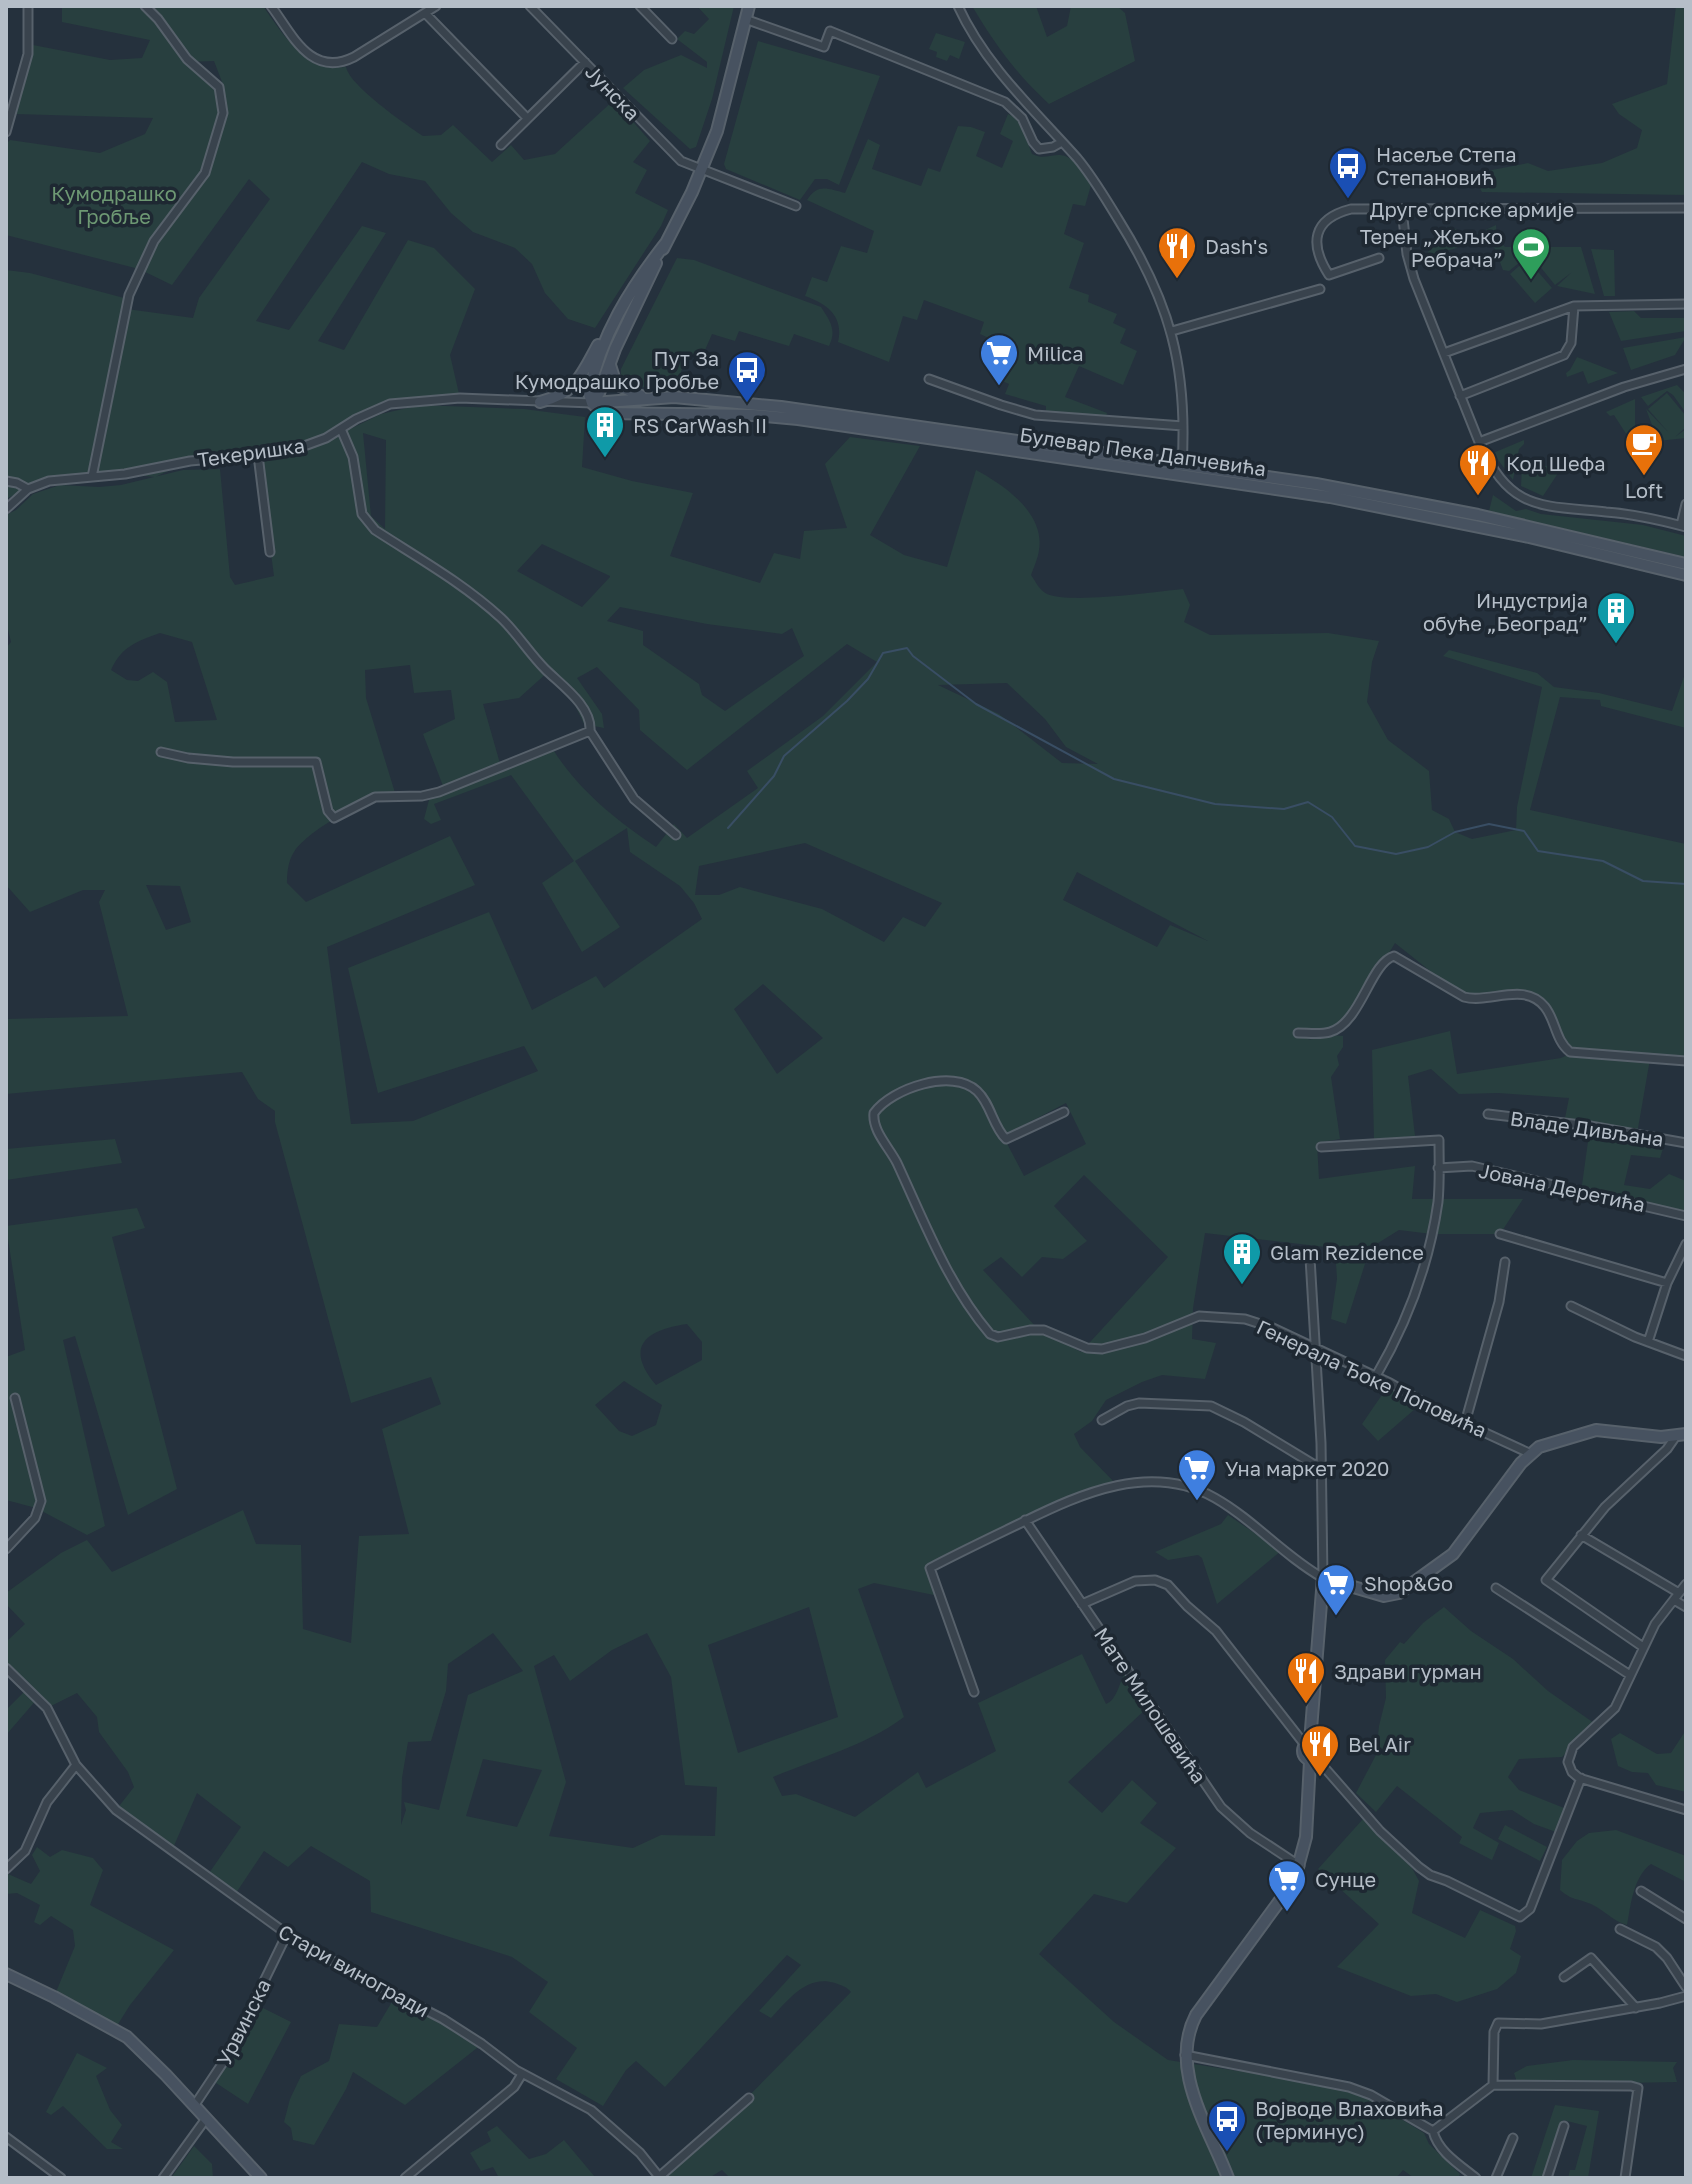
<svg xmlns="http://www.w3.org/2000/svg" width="1692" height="2184" font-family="'Golos Text',sans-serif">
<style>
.green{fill:#283f3f;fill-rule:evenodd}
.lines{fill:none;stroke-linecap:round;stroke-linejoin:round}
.stream{stroke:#394e64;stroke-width:2}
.street-casing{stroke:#57616b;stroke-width:11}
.secondary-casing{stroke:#57616b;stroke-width:14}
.street{stroke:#39434d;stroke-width:7}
.secondary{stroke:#475260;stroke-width:10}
.labels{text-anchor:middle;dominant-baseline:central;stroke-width:7;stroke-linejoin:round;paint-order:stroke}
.street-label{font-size:20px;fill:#b5bec8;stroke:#1e2832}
.poi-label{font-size:20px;fill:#b5bec8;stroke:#1e2832;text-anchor:start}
.park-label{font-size:20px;fill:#6d9873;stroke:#1e2832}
</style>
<rect width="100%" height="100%" fill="#25313d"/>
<path class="green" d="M62 6H263C284 36 304 70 346 67 350 86 405 124 423 136L441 135 453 125 492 162 511 145 524 160 555 154 614 100 650 141 633 162 647 170 635 193 668 210 661 226 595 328 568 319 545 293 532 264 515 248 473 232 451 213 425 181 389 174 362 162 256 321 289 330 362 226 386 233 318 341 344 350 408 240 434 248 475 289 450 355 460 398 390 404 343 429H350L381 414 420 405 524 409 585 417 582 467 632 481 693 493 670 556 760 583 774 553 800 559 804 531 847 528 825 464 850 437 920 446 870 535 904 555 947 567 976 470C1004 485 1045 513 1039 550 1038 558 1034 567 1031 575 1036 582 1039 590 1047 594 1070 604 1154 592 1183 589L1190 605 1184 622 1210 635 1328 633 1379 641 1372 662 1367 702 1388 740 1429 771 1432 810 1449 819 1455 832 1472 839 1516 830 1517 807 1542 687 1443 656 1449 650 1537 673 1554 687 1599 693 1672 711 1686 671V728L1601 706 1600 700 1560 697 1530 810 1686 844V1061L1650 1059 1637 1134 1666 1139 1660 1158 1631 1155 1624 1185 1650 1189 1669 1174 1686 1181V1216L1581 1192 1590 1127 1564 1123 1569 1098 1498 1093 1459 1094 1431 1069 1408 1076 1415 1136 1374 1140 1372 1050 1450 1031 1457 1074 1561 1058 1572 1053 1552 1019 1530 997 1463 993 1439 978 1395 943 1353 1012 1340 1025 1308 1040 1332 1035 1343 1036V1047L1337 1056 1339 1065 1331 1077 1340 1139 1317 1143 1319 1179 1415 1166 1412 1199H1523L1500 1234H1432L1399 1230 1370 1248 1346 1324 1331 1319 1337 1279 1335 1248 1205 1233 1193 1308 1192 1339 1216 1343 1205 1379 1162 1375 1142 1382 1106 1400 1092 1421 1074 1434 1080 1447 1117 1485 1104 1487 930 1568 939 1596 874 1583 858 1589 904 1717C865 1746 818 1758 773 1777L782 1796 796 1794 855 1817 918 1772 926 1788 996 1751 978 1703 1082 1654 1106 1704C1117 1700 1119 1683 1125 1673L1148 1707 1068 1782 1102 1813 1132 1780 1157 1803 1140 1823 1176 1848 1127 1903 1094 1894 1039 1954 1114 2022 1168 2060 1238 2071H1255L1359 2093 1424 2133 1429 2144 1460 2174 1458 2178H1414L1403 2170 1396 2178H730L722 2170 709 2178H659L737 2108 851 1992C846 1986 842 1986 835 1983 807 1974 788 2000 771 2018L759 2011 801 1965 787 1955 665 2087 636 2061 626 2070 603 2106 556 2079 577 2048 529 2012 548 1982 512 1957 371 1912 370 1881 311 1846 288 1867 264 1851 234 1896 207 1876 241 1827 197 1793 173 1848 116 1810 134 1787 128 1772 99 1732 97 1717 77 1693 47 1708 38 1698 6 1735V1710L28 1688 6 1668V1642L25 1624 6 1604V1593L61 1553 87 1540 112 1572 243 1510 256 1544 301 1545 303 1629 351 1643 359 1536 409 1534 382 1429 441 1404 431 1377 351 1403 275 1122V1111L258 1099 242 1072 6 1094V1019L128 1016 99 902 105 890H83L30 912 6 885V648L11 642 6 621V515L16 510 33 494 60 485 99 487 121 485 183 470 220 469 230 577 235 585 274 576 258 455 190 461 155 477 125 474 37 484 6 499V270L30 273 128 299 127 309 193 318 199 298 270 199 249 179 172 285 139 269 6 235C6 204 6 174 6 144L10 140 100 153 145 134 153 118 15 114 33 45 110 60 142 58 150 40 62 22ZM214 61 224 87 223 102 216 83 183 62ZM363 433 386 440 385 529 371 516ZM542 544 610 576V577L582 607 517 571ZM620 607 707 624 782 634 792 628 804 656 725 711 702 695 699 684 643 645V631L607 621ZM160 633 192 642 217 720 175 722 167 682 153 672 138 681 127 680 111 670C121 647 137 641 160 633ZM847 644 877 662 823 716 747 771 758 788 687 838 674 824 656 847C615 819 579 791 552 748L501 767 483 704 519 698 548 672 569 693 584 724 604 728 602 714 577 678 597 667 639 710 640 730 687 770ZM410 665 414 693 451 690 455 719 423 734 445 791 429 800 424 819 431 824 441 820 434 804 511 775 574 861 542 883 582 952 620 927 575 861 627 828 630 852 680 886 694 903 702 919 604 988 596 976 532 1010 489 912 348 968 378 1093 524 1046 538 1071 413 1121 351 1124 327 947 475 885 450 836 306 902 287 883C287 873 288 861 294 852 309 829 369 796 396 796L366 698 365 670ZM1007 683 1045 719 1066 747 1098 764 1062 763 999 714 938 685ZM805 843 942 903 925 927 903 917 884 942 822 909 740 887 719 895H695L699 866ZM1077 872 1208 941 1170 925 1157 947 1063 900ZM146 885 180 886 191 922 166 930ZM763 984 823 1038 777 1074 734 1009ZM1066 1103 1086 1144 1024 1176 1003 1136ZM1084 1175 1168 1257 1081 1352 1038 1329 983 1270 1001 1257 1022 1277 1042 1257 1063 1259 1087 1241 1054 1206ZM687 1324 702 1342V1360L656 1385C624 1347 645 1330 687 1324ZM624 1381 662 1405 656 1425 632 1436 619 1431 595 1405ZM809 1607 838 1717 738 1753 708 1645ZM493 1633 523 1671 468 1695 439 1810 404 1802 406 1810 401 1825 402 1778 408 1742 431 1741 446 1691 448 1664ZM647 1633 671 1677 685 1785 717 1787 715 1836 661 1835 633 1848 549 1836 566 1782 534 1666 554 1655 570 1681 612 1650ZM483 1759 542 1770 517 1827 466 1816Z
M697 6H734L712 99 696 147 690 149 623 88 644 70 681 55 707 68V62L677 39 685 31 694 34 709 19Z
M972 6H1036L1047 37 1067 26 1071 6H1117L1125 13 1135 61 1049 104C1017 75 994 43 972 6Z
M1676 6H1686V195L1482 192 1471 174 1528 163 1548 171 1602 163 1637 148 1642 130 1619 114 1612 104 1667 84Z
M936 33 965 42 959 59 950 55 947 61 936 57 937 52 929 49Z
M758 41 880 76 839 185 827 179H815L800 200 726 169 724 164Z
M1008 114 1019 119 1032 154C1043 159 1047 156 1058 155 1073 154 1084 173 1091 185L1085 206 1073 204 1064 234 1084 243 1069 288 1089 295 1088 302 1117 314 1113 323 1126 329 1120 343 1137 351 1123 385 1079 366 1065 397 1107 413 1105 419 1046 412V406L1005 394 1009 384 994 377 1004 345 980 334 984 322 924 300 917 320 903 316 889 362 838 342C844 316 827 304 805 296L812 277 827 282 841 246 867 253 874 231 807 200C818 183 828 189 845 193L868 139 880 145 872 169 921 186 928 168 940 172 958 126 971 127 985 132 976 156 1002 168 1013 141 1000 134Z
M1496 225 1497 238 1505 247H1581L1595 294 1557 286 1572 272 1555 285 1530 254 1509 271 1503 270 1491 239 1477 234Z
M1449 226 1468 235 1457 248 1424 257Z
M1591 249 1614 250 1615 296H1604Z
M677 258 694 260 821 307C830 321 837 330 829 346L794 334 789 346 739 331 735 341 712 334 702 357 687 354 675 390 632 386 621 375V369Z
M1527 259 1552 288 1535 303 1510 274Z
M1634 311 1641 318H1686V331L1621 341 1609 312Z
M1686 337 1675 355 1631 370 1623 348Z
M1577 357 1618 373 1588 384 1583 371 1567 377 1566 373 1570 370Z
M1677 385 1686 394V413L1673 395 1667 391 1648 406 1641 397Z
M1667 393 1686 416V427L1675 437 1686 429V438L1658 441 1646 409 1669 433 1648 409Z
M1635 399V440H1630L1614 415 1610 416 1606 412Z
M1524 440V444L1519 449 1513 480 1493 453Z
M1568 458 1543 496 1521 486 1522 465 1528 463 1532 471Z
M1493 495 1516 511 1526 509 1541 514 1643 525 1686 536V557L1489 511Z
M115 1139 122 1163 6 1180V1149Z
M137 1208 145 1228 112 1237 177 1489 128 1515 75 1336 63 1340 105 1526 87 1535 36 1508 6 1500V1357L25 1350 6 1226Z
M1390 1383 1423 1402 1378 1441 1362 1424Z
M1228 1515 1281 1551 1217 1604 1202 1558 1198 1555 1168 1560 1155 1552 1221 1524Z
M1444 1607 1471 1631 1513 1659 1548 1691 1594 1723 1562 1757 1519 1759 1508 1777 1519 1790 1564 1808 1565 1813 1556 1832 1534 1824 1512 1810 1480 1813 1473 1828 1499 1843 1492 1860 1459 1843 1462 1837 1397 1786 1376 1812 1356 1793 1376 1755 1379 1726 1386 1698 1385 1660 1400 1642 1404 1644 1423 1623Z
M1686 1730V1792L1656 1785 1648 1773 1632 1772 1618 1766 1611 1739 1620 1733 1657 1754 1671 1753Z
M1363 1819 1412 1868 1419 1881 1412 1913 1465 1938 1480 1910 1515 1926 1516 1931 1510 1949 1521 1956 1516 1973 1497 1989 1457 2002 1436 1994 1411 1996 1337 1967 1379 1924 1318 1869Z
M1505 1825 1547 1847 1540 1861 1498 1839Z
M1616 1830 1686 1856V1882L1651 1864C1633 1877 1631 1905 1627 1925 1613 1921 1604 1910 1591 1904 1577 1898 1573 1901 1560 1890L1562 1860 1577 1841 1589 1833Z
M37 1847 50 1857 62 1850 93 1858 103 1870 90 1905 174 1950 130 2005 115 2029 54 1997 75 1946 73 1930 51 1916 40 1925 34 1922 40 1905 17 1893 6 1894V1875L8 1874 31 1884 40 1871 32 1855Z
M396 1995 482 2044 405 2105 353 2072 346 2089 314 2145 293 2140 291 2128 284 2122 290 2099 301 2076 329 2061 339 2024 377 2027Z
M253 2003 291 2022 248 2104 213 2081Z
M77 2053 107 2068 96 2076 110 2110 122 2125 111 2142 123 2149H107L63 2106 51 2115 46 2112Z
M1573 2060 1677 2062 1673 2068 1677 2082 1514 2085 1516 2079 1514 2073 1527 2066Z
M1555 2105 1599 2111 1588 2178H1568L1570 2170H1575L1587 2126 1563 2120 1542 2178H1531Z
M497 2126 529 2159 546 2154 564 2140 595 2177 499 2178 493 2167 481 2171 470 2153 491 2141 487 2132Z
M194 2146 212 2164 213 2178H171Z"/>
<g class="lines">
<path class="stream" d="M728 828 774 776 784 756 847 701 868 679 883 653 907 648 913 656 976 704 1114 779 1215 804 1284 809 1308 802 1332 817 1355 846 1396 854 1428 847 1455 832 1489 824 1524 831 1538 851 1603 861 1643 881 1686 884"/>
<defs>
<path id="street" d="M271 6C291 32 310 79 354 57L436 6
M530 6 681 161 796 206
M640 6 672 39
M958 6C985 65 1034 110 1077 158 1093 177 1105 198 1118 219 1170 302 1188 367 1182 466
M425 13 527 118
M745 19 824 47 830 31 1005 102 1022 118 1033 142 1039 149 1053 147 1062 142
M6 132 28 54V6
M501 145 585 62
M1402 210 1407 254 1414 279 1479 442C1511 511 1538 505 1606 512 1633 514 1660 520 1686 527
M1379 258 1329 275C1309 244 1312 219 1351 209L1686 208
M1172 331 1320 289
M1444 353 1574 306 1686 304
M929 379 1001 405 1035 415 1183 426
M1460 396 1564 355 1571 343 1574 306
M1479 442 1624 387 1686 369
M258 455 270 552
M92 477 129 295 154 241 205 173 223 113 219 87 187 59 158 19 145 6
M6 481 17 483 28 489
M6 509 28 489 49 481 125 474 190 461 258 455 296 449 326 438 356 419 390 404 460 398 592 403
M1681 525 1686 504
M590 731 634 799 676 835
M161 752 188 758 233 762H316L328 811 334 818 375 797 422 796 439 792 590 731C592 706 561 685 545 669 529 653 517 633 501 618 463 583 418 558 375 530L362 514 353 457 341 429
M1298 1033C1308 1033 1321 1035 1330 1032 1361 1023 1370 963 1394 956L1464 997C1490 1004 1524 981 1545 1007 1556 1021 1555 1040 1570 1052L1686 1061
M1064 1112 1006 1139C993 1127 991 1104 977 1091 953 1068 892 1088 874 1113 872 1131 889 1147 897 1163 924 1221 948 1285 990 1334L998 1337 1030 1330H1044L1087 1348 1102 1349 1145 1338 1199 1316 1245 1319 1273 1328 1390 1383 1440 1412 1529 1453
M1488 1114 1590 1126 1686 1143
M1321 1147 1439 1140C1439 1161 1440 1182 1438 1202 1429 1265 1407 1323 1376 1376
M1438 1168 1472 1166 1686 1216
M1500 1234 1667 1283
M1310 1258 1321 1443 1323 1578
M1571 1306 1635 1337 1686 1356
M1648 1342 1667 1283 1686 1244
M1102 1420 1127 1406 1139 1403 1211 1406 1244 1422 1313 1464 1322 1465
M1465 1423 1499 1302 1505 1262
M1025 1520 1221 1807 1250 1833 1300 1866
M1581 1535 1679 1593
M6 1549 35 1518 41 1501 15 1398
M1686 1584 1655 1624 1615 1708 1573 1747 1568 1762 1572 1772 1579 1778 1686 1810
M1496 1588 1630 1675
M1674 1600 1686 1607
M1082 1604 1135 1581 1155 1580 1168 1585 1187 1606 1216 1631 1305 1745
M1643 1647 1546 1580 1605 1507 1667 1449 1676 1436
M6 1668 47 1708 76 1765 116 1810 287 1934 348 1970 443 2019 482 2044 516 2070 591 2110 640 2153 660 2178
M974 1692 930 1568C960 1552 992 1537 1023 1522 1082 1493 1151 1462 1215 1498 1254 1520 1284 1556 1323 1578
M1317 1759 1380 1831 1419 1867 1430 1875 1447 1881 1520 1917 1530 1909 1581 1778
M6 1869 25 1851 47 1802 76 1765
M1641 1891 1686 1919
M1620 1929 1656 1947 1667 1958 1686 1987
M1564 1977 1591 1958 1636 2008
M1185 2055 1349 2087 1371 2095 1433 2131
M1493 2085 1631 2086 1638 2088 1625 2178
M194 2106 228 2055 287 1934
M1433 2131 1493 2085 1494 2032 1498 2023 1541 2024 1660 2003 1686 1996
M1433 2131C1438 2152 1460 2165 1476 2178
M6 2137 61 2178
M659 2177 749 2098
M163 2178 205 2120
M405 2178 514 2087 522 2074
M1496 2178 1513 2138
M1547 2178 1564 2126"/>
<path id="secondary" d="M665 244C630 289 601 335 589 393L592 403 603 413 753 415 798 419 1330 497 1529 537 1686 575
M663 249 692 192 717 131 749 6
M610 365 616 384 641 396
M540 402C576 393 581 376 598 345
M592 403 674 397 781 407 1316 484 1478 515 1686 564
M592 403 599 393 615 349 656 263
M1303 1751a9 9 0 1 1 18 0a9 9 0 1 1-18 0Z
M1310 1742 1323 1578 1384 1596 1399 1593 1453 1554 1521 1463 1539 1447 1596 1430 1661 1437 1686 1434
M6 1974 54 1997 127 2037 166 2075 261 2178
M1228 2178C1209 2127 1168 2069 1196 2015L1281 1899 1296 1874 1306 1837 1310 1761"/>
</defs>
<use href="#street" class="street-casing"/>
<use href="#secondary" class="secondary-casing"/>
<use href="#street" class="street"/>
<use href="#secondary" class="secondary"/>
</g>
<defs>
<symbol id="bus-pin" viewBox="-11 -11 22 30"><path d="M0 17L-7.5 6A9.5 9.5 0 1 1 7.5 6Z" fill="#1a4fb4" stroke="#1e2832"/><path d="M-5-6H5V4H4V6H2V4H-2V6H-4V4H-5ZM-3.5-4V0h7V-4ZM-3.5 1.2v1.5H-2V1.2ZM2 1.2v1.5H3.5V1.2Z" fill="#fff"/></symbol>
<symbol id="restaurant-pin" viewBox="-11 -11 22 30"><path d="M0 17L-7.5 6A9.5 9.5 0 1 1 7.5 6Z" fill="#e8710a" stroke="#1e2832"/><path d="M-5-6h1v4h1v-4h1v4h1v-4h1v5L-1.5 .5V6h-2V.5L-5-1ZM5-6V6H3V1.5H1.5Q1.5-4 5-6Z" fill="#fff"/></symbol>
<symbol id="stadium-pin" viewBox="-11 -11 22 30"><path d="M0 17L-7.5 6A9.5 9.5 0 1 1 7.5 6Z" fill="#2e9e5b" stroke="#1e2832"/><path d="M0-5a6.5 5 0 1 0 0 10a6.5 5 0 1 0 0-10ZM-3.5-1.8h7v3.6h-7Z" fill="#fff"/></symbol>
<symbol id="supermarket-pin" viewBox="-11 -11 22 30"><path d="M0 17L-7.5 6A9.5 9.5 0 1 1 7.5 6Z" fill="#3f7fe0" stroke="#1e2832"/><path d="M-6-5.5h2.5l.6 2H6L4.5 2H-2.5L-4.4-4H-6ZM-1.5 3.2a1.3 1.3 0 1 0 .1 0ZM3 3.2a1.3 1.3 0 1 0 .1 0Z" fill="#fff"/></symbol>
<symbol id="building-pin" viewBox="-11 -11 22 30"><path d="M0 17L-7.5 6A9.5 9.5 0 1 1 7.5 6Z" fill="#0f9aa8" stroke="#1e2832"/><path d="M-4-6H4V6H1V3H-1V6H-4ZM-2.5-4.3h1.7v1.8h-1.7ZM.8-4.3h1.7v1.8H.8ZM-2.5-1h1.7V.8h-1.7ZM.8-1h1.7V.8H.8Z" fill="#fff"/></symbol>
<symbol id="cafe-pin" viewBox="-11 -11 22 30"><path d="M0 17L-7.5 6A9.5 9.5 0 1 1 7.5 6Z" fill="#e8710a" stroke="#1e2832"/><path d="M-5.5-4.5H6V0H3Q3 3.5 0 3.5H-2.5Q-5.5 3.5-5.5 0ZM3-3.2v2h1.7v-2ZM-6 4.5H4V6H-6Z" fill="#fff"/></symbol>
</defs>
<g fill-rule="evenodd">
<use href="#bus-pin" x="1326" y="144" width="44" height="60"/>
<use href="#restaurant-pin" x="1155" y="224" width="44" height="60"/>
<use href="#stadium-pin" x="1509" y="225" width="44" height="60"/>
<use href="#supermarket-pin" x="977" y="331" width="44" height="60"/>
<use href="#bus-pin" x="725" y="348" width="44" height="60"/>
<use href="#building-pin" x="583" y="403" width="44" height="60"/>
<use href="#cafe-pin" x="1622" y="421" width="44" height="60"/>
<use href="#restaurant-pin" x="1456" y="441" width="44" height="60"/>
<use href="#building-pin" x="1594" y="589" width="44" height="60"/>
<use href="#building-pin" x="1220" y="1230" width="44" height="60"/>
<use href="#supermarket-pin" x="1175" y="1446" width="44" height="60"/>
<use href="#supermarket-pin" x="1314" y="1561" width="44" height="60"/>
<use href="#restaurant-pin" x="1284" y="1649" width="44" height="60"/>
<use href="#restaurant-pin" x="1298" y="1722" width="44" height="60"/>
<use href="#supermarket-pin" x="1265" y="1857" width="44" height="60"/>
<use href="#bus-pin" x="1205" y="2097" width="44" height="60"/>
</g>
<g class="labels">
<g class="street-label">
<text transform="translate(613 92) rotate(46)">Јунска</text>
<text x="1472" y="209">Друге српске армије</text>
<text transform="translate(1143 451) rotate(8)">Булевар Пека Дапчевића</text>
<text transform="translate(251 452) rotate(-8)">Текеришка</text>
<text transform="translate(1587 1128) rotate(8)">Владе Дивљана</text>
<text transform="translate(1562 1187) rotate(12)">Јована Деретића</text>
<text transform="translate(1372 1378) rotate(25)">Генерала Ђоке Поповића</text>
<text transform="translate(1151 1705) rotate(56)">Мате Милошевића</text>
<text transform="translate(354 1970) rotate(29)">Стари виногради</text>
<text transform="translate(243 2022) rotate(-63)">Урвинска</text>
</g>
<g class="poi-label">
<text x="1376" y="154">Насеље Степа<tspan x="1376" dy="23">Степановић</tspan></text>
<text x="1503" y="236" text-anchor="end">Терен „Жељко<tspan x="1503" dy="23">Ребрача”</tspan></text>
<text x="1205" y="246">Dash's</text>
<text x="1027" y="353">Milica</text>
<text x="719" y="358" text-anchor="end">Пут За<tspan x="719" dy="23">Кумодрашко Гробље</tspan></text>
<text x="633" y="425">RS CarWash II</text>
<text x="1506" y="463">Код Шефа</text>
<text x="1644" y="490" text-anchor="middle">Loft</text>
<text x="1588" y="600" text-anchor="end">Индустрија<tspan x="1588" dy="23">обуће „Београд”</tspan></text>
<text x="1270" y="1252">Glam Rezidence</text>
<text x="1225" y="1468">Уна маркет 2020</text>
<text x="1364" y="1583">Shop&amp;Go</text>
<text x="1334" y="1671">Здрави гурман</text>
<text x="1348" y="1744">Bel Air</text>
<text x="1315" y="1879">Сунце</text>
<text x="1255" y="2108">Војводе Влаховића<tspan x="1255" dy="23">(Терминус)</tspan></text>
</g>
<g class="park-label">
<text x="114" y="193">Кумодрашко<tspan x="114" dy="23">Гробље</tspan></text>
</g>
</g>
<rect width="1692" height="2184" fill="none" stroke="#b5bec8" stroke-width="16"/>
</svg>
